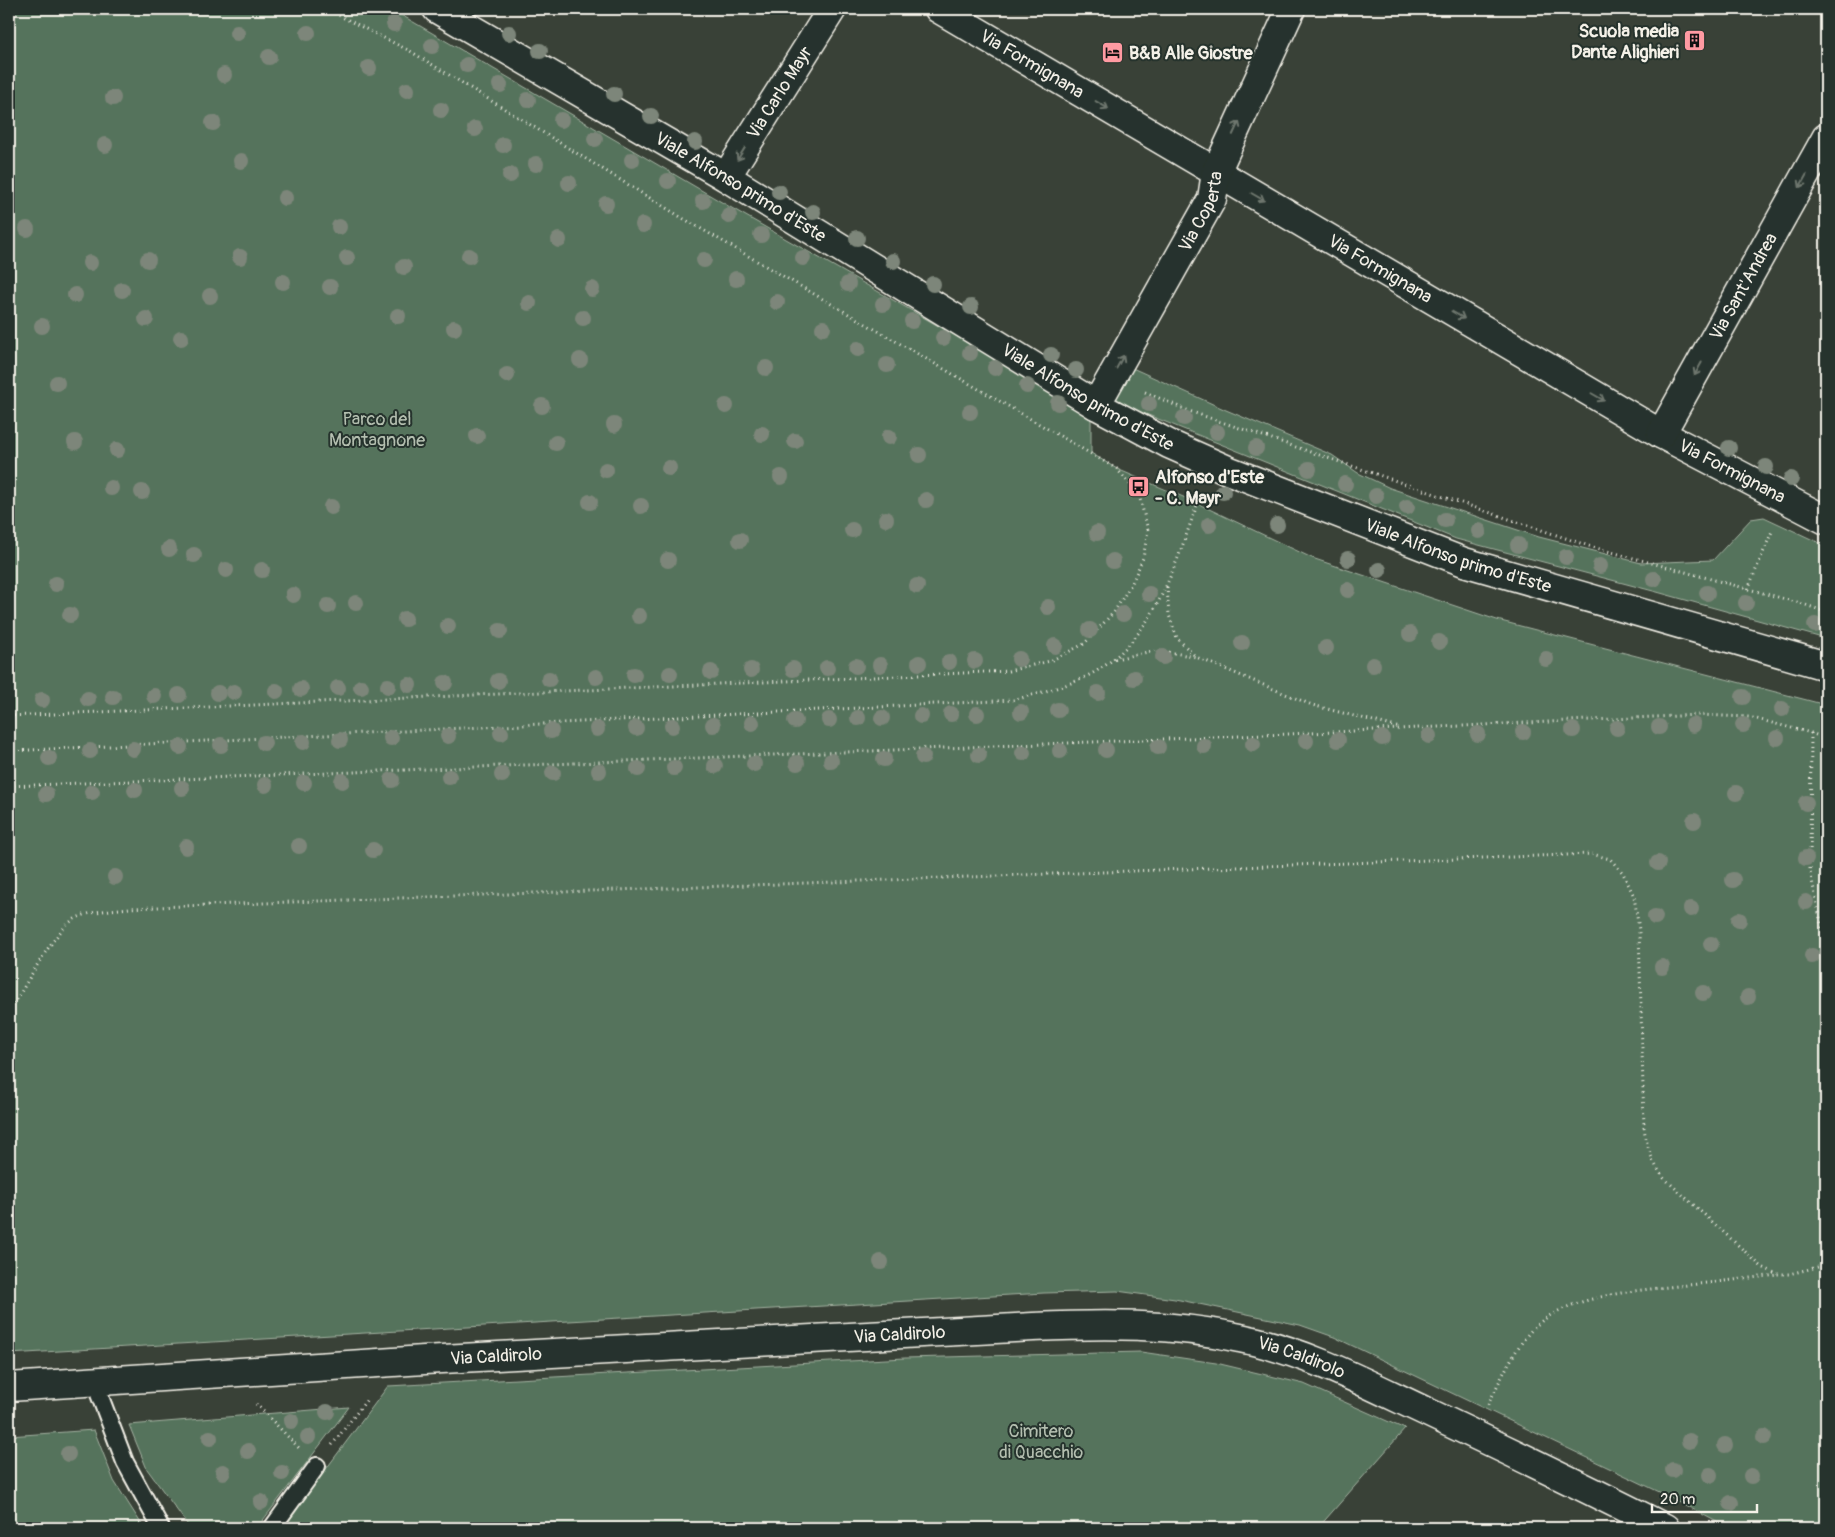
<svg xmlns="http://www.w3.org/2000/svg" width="1835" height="1537" font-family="Pangolin,sans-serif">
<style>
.green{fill:#54735b;stroke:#a4b2a2}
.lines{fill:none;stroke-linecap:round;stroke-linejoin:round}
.lane-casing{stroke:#f4f1e8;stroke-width:20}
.street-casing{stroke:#f4f1e8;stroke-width:31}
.secondary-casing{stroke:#f4f1e8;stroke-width:31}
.path{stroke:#f4f1e8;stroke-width:3;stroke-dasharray:1 4;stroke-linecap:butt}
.lane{stroke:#26332d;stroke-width:16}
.street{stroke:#26332d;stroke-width:28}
.secondary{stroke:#26332d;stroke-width:28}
.tree{fill:#7d867a}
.oneway{stroke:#6e766e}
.labels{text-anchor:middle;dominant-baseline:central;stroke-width:4;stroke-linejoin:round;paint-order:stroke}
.poi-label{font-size:18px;font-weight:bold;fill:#f4f1e8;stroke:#26332d;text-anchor:start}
.street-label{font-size:18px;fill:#f4f1e8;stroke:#26332d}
.park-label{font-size:18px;fill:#b4bfb0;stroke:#26332d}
</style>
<rect width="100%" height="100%" fill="#394137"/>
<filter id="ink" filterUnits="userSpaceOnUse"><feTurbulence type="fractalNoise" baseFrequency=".02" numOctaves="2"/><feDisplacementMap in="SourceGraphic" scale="10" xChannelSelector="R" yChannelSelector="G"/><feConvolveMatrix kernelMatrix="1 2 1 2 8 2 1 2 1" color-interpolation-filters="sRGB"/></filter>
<g filter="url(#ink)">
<path class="green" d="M9 9H391L730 207 1091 413V453L1117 469 1188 499 1312 558 1497 620 1826 705V1528H1728L1670 1497 1334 1337 1300 1325 1175 1299 1117 1291 1044 1293 9 1354Z
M1130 367 1226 410 1332 455 1358 473 1390 488 1539 537 1641 563 1713 560 1751 519 1764 517 1826 546V639L1657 592 1456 539 1111 400Z
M1141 1352 1216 1363 1304 1384 1405 1429 1318 1528H282L388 1386 905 1358Z
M349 1407 257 1528H190L147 1469 129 1425Z
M94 1430 114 1481 144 1528H9V1436Z"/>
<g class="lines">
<defs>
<path id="lane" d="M94 1381 125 1462 161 1528
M272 1528 317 1466"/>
<g id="street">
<path id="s1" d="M437 9 726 177 1096 405 1169 444 1230 471 1464 562 1826 666"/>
<path id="s2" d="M939 9 1661 434 1826 520"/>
<path id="s3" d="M726 177 832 9"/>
<path id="s4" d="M1096 405 1212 199 1216 172 1291 9"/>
<path id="s5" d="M1661 434 1826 138"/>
</g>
<g id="secondary">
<path id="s6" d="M9 1387 424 1360 1033 1327C1102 1324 1172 1323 1240 1338 1306 1351 1367 1384 1427 1412 1507 1450 1586 1488 1665 1528"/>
</g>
</defs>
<use href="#lane" class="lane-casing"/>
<use href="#street" class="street-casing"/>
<use href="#secondary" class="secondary-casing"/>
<path class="path" d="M1145 392 1189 411 1589 546 1800 603 1826 612
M1167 587 1169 615 1177 638 1196 657
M1748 589 1773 529
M1115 659 1157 650 1196 657 1312 705 1400 728
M9 716 1008 671 1050 661 1084 644 1114 612 1132 583 1143 558 1148 530 1139 495 1117 469 684 219 410 51 326 9
M1811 733 1810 871 1826 947
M9 751 1015 700C1037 693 1060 688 1081 679 1155 646 1175 564 1201 494
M9 786 1289 734 1698 715 1749 717 1811 733 1826 739
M9 1013C22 991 53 933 73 920 87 911 113 910 129 908L1592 854 1610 859 1623 873 1634 896 1639 930 1644 1129C1648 1149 1651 1161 1664 1178L1762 1267 1777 1274H1789L1826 1265
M256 1404 299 1448
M1488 1405C1499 1382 1519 1339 1538 1324 1573 1294 1643 1290 1688 1285 1718 1282 1748 1278 1779 1275
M332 1445 368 1398"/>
<use href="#lane" class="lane"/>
<use href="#street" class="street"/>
<use href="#secondary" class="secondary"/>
</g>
<g class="tree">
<circle cx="394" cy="24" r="8"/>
<circle cx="237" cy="33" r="8"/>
<circle cx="308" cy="33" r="8"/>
<circle cx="509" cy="33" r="8"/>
<circle cx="432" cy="46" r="8"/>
<circle cx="540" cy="51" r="8"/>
<circle cx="269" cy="57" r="8"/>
<circle cx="467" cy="65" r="8"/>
<circle cx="369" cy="68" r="8"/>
<circle cx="224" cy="75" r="8"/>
<circle cx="500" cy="85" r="8"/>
<circle cx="407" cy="90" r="8"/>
<circle cx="614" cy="94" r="8"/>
<circle cx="113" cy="98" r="8"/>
<circle cx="528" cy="100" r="8"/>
<circle cx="441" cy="110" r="8"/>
<circle cx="651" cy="116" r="8"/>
<circle cx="561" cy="120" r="8"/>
<circle cx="213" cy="123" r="8"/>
<circle cx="475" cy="129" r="8"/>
<circle cx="595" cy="139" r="8"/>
<circle cx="695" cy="142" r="8"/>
<circle cx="105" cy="145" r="8"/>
<circle cx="503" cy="145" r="8"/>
<circle cx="632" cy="160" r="8"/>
<circle cx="241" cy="161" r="8"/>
<circle cx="536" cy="164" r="8"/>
<circle cx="510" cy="175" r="8"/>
<circle cx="668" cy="181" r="8"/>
<circle cx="569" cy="183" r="8"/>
<circle cx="779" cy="192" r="8"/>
<circle cx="285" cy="198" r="8"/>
<circle cx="703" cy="201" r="8"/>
<circle cx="606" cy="204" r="8"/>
<circle cx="813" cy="212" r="8"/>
<circle cx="729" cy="216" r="8"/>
<circle cx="643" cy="225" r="8"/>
<circle cx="339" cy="227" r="8"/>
<circle cx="27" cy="229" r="8"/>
<circle cx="761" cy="235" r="8"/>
<circle cx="857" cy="238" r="8"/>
<circle cx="559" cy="240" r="8"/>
<circle cx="469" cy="256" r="8"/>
<circle cx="240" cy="257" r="8"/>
<circle cx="347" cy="258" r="8"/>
<circle cx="803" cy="258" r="8"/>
<circle cx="148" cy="260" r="8"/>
<circle cx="704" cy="260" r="8"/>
<circle cx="893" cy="261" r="8"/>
<circle cx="90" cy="263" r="8"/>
<circle cx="404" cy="267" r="8"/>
<circle cx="736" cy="279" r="8"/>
<circle cx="283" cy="282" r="8"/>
<circle cx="848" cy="284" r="8"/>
<circle cx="933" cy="284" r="8"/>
<circle cx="330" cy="287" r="8"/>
<circle cx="592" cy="289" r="8"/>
<circle cx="122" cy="290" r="8"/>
<circle cx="75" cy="295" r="8"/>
<circle cx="210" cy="296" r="8"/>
<circle cx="777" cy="302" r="8"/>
<circle cx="529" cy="303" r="8"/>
<circle cx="883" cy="304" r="8"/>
<circle cx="971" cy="307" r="8"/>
<circle cx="398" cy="316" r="8"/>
<circle cx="583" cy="318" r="8"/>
<circle cx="146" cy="319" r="8"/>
<circle cx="912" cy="321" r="8"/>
<circle cx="42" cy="326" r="8"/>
<circle cx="454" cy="328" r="8"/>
<circle cx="823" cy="328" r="8"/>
<circle cx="181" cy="338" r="8"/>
<circle cx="943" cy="338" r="8"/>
<circle cx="858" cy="349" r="8"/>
<circle cx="970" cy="353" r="8"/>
<circle cx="1051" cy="355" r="8"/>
<circle cx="580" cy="360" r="8"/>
<circle cx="887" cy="365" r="8"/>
<circle cx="766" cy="368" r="8"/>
<circle cx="995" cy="368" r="8"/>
<circle cx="1076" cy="370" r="8"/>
<circle cx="507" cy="375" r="8"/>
<circle cx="57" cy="383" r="8"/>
<circle cx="1027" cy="386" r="8"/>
<circle cx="1058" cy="403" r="8"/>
<circle cx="1149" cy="404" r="8"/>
<circle cx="542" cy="406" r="8"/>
<circle cx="726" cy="406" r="8"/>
<circle cx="970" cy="412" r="8"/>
<circle cx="1184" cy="418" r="8"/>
<circle cx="614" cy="425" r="8"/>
<circle cx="1217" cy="432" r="8"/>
<circle cx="762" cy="434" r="8"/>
<circle cx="477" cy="436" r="8"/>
<circle cx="889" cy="437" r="8"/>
<circle cx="795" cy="441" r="8"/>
<circle cx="75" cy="442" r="8"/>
<circle cx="556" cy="443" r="8"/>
<circle cx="1256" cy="448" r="8"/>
<circle cx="1729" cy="448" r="8"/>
<circle cx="117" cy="450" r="8"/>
<circle cx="919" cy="455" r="8"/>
<circle cx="1766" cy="467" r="8"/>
<circle cx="669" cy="468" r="8"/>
<circle cx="1309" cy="469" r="8"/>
<circle cx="606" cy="470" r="8"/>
<circle cx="781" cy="477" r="8"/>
<circle cx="1791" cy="479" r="8"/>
<circle cx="1345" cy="484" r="8"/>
<circle cx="111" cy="488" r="8"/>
<circle cx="142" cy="492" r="8"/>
<circle cx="1223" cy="492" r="8"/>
<circle cx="1376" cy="496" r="8"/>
<circle cx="926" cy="500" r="8"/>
<circle cx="590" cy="502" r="8"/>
<circle cx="641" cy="506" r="8"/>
<circle cx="331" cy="507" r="8"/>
<circle cx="1407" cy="507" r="8"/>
<circle cx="886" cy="519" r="8"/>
<circle cx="1445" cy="520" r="8"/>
<circle cx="1209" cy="525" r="8"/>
<circle cx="1277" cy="525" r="8"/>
<circle cx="852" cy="530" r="8"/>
<circle cx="1479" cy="531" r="8"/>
<circle cx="1097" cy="533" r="8"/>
<circle cx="740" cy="540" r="8"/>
<circle cx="1518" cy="545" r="8"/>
<circle cx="169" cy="549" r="8"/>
<circle cx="194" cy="555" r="8"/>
<circle cx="1566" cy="557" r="8"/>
<circle cx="1348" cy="559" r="8"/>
<circle cx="668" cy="560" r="8"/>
<circle cx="1113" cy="561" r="8"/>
<circle cx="1600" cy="566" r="8"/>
<circle cx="226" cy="570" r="8"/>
<circle cx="262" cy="570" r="8"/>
<circle cx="1379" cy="570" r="8"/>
<circle cx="1654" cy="579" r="8"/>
<circle cx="56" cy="584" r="8"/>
<circle cx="917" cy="586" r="8"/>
<circle cx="1348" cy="590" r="8"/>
<circle cx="1707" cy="593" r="8"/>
<circle cx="1149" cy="594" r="8"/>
<circle cx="293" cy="595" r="8"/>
<circle cx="356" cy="603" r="8"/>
<circle cx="1746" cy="603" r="8"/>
<circle cx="328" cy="606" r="8"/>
<circle cx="1048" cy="607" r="8"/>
<circle cx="1123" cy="614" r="8"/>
<circle cx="70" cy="615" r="8"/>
<circle cx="639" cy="616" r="8"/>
<circle cx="405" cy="619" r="8"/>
<circle cx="1815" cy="625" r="8"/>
<circle cx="448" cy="626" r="8"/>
<circle cx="1090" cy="630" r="8"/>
<circle cx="500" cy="631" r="8"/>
<circle cx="1410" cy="634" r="8"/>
<circle cx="1439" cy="642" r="8"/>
<circle cx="1242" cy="643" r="8"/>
<circle cx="1055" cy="646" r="8"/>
<circle cx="1326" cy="648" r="8"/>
<circle cx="1163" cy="657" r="8"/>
<circle cx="1019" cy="659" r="8"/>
<circle cx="1546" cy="659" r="8"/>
<circle cx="975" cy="661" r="8"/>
<circle cx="949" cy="662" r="8"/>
<circle cx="919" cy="663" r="8"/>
<circle cx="880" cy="665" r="8"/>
<circle cx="1373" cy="665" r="8"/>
<circle cx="856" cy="666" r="8"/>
<circle cx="827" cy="668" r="8"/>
<circle cx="793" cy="669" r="8"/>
<circle cx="751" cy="670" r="8"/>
<circle cx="711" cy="672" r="8"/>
<circle cx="670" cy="674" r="8"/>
<circle cx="634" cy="675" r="8"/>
<circle cx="596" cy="677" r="8"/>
<circle cx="1134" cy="678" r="8"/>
<circle cx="549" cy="679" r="8"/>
<circle cx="498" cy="681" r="8"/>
<circle cx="445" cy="683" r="8"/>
<circle cx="409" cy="685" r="8"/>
<circle cx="388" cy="686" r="8"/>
<circle cx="361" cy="687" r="8"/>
<circle cx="338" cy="688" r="8"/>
<circle cx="301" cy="689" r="8"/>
<circle cx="276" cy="691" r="8"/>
<circle cx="234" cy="692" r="8"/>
<circle cx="218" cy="693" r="8"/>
<circle cx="1098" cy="693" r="8"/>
<circle cx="179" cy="695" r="8"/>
<circle cx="154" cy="696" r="8"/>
<circle cx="113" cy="697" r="8"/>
<circle cx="1743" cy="697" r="8"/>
<circle cx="88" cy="699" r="8"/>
<circle cx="42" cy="700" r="8"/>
<circle cx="1782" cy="709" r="8"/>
<circle cx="1058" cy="710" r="8"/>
<circle cx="1021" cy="712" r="8"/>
<circle cx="951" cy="714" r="8"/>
<circle cx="977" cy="714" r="8"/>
<circle cx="921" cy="716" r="8"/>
<circle cx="858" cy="718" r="8"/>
<circle cx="882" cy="718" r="8"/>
<circle cx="829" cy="720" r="8"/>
<circle cx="795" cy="721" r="8"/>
<circle cx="752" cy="723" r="8"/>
<circle cx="713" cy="725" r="8"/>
<circle cx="1693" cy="725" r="8"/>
<circle cx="1743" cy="725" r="8"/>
<circle cx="672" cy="726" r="8"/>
<circle cx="1659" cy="727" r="8"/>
<circle cx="636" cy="728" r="8"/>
<circle cx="1617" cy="728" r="8"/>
<circle cx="597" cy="729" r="8"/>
<circle cx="1573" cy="730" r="8"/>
<circle cx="551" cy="731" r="8"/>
<circle cx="1523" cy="732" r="8"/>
<circle cx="501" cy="733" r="8"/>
<circle cx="1478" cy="734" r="8"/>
<circle cx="448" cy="736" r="8"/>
<circle cx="1429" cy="736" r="8"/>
<circle cx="391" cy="738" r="8"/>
<circle cx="1382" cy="738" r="8"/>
<circle cx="1777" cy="738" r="8"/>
<circle cx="340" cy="740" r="8"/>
<circle cx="1338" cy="740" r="8"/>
<circle cx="1306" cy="741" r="8"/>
<circle cx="303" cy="742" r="8"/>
<circle cx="264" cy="743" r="8"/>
<circle cx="1253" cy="744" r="8"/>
<circle cx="221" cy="745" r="8"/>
<circle cx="1204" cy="746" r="8"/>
<circle cx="180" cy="747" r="8"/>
<circle cx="1158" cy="747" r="8"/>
<circle cx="133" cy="749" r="8"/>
<circle cx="1106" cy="750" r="8"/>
<circle cx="90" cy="751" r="8"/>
<circle cx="1060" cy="751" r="8"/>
<circle cx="1023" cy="753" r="8"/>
<circle cx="979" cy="755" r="8"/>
<circle cx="923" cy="757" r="8"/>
<circle cx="49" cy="758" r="8"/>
<circle cx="884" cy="759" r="8"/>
<circle cx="831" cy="761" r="8"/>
<circle cx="797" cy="763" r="8"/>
<circle cx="754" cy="764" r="8"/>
<circle cx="715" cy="766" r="8"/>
<circle cx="674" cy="768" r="8"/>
<circle cx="638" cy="769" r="8"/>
<circle cx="599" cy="771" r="8"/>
<circle cx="553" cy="773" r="8"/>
<circle cx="502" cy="775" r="8"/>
<circle cx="449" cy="777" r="8"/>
<circle cx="392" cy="780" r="8"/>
<circle cx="342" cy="781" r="8"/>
<circle cx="304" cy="783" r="8"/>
<circle cx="265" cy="785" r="8"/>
<circle cx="182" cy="788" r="8"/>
<circle cx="135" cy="790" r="8"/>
<circle cx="92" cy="792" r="8"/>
<circle cx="1736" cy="793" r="8"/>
<circle cx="46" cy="794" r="8"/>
<circle cx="1806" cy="803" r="8"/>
<circle cx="1694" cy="821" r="8"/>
<circle cx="299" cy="846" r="8"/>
<circle cx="186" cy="847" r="8"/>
<circle cx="373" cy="850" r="8"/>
<circle cx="1806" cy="858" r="8"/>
<circle cx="1658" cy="863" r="8"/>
<circle cx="115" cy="877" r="8"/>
<circle cx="1733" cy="880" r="8"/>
<circle cx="1806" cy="902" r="8"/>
<circle cx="1691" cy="909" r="8"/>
<circle cx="1655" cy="917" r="8"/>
<circle cx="1739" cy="920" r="8"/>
<circle cx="1711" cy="944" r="8"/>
<circle cx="1812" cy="956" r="8"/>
<circle cx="1662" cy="967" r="8"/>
<circle cx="1703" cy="993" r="8"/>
<circle cx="1748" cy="997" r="8"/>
<circle cx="881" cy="1262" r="8"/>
<circle cx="327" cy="1412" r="8"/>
<circle cx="291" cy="1421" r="8"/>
<circle cx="308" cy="1437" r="8"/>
<circle cx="1764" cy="1437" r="8"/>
<circle cx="210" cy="1438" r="8"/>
<circle cx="1689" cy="1441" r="8"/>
<circle cx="1725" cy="1445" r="8"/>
<circle cx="248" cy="1451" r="8"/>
<circle cx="68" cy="1454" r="8"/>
<circle cx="1673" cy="1470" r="8"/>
<circle cx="223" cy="1472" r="8"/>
<circle cx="282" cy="1473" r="8"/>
<circle cx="1710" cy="1475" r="8"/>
<circle cx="1751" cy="1476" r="8"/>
<circle cx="261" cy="1502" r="8"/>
<circle cx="1731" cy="1503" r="8"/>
</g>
<defs><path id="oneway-shaft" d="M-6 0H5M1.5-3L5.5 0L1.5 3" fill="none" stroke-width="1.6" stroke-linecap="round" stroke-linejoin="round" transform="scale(1.25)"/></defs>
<g class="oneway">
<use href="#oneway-shaft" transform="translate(1102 105) rotate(31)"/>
<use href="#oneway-shaft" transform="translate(1236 128) rotate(-65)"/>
<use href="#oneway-shaft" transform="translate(741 154) rotate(122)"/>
<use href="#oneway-shaft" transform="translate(1803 181) rotate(119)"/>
<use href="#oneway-shaft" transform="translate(1258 197) rotate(30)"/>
<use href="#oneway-shaft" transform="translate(1458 315) rotate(30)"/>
<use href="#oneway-shaft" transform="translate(1120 362) rotate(-61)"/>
<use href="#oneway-shaft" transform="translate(1698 369) rotate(119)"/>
<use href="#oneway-shaft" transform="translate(1598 397) rotate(30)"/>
</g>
</g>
<defs>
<symbol id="building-square" viewBox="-11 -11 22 22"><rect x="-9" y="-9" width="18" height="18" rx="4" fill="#ff9aa2" stroke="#26332d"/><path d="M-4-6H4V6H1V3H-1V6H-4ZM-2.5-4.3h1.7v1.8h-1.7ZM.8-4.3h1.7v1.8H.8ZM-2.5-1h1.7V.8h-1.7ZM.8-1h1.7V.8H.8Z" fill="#111"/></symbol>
<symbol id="hotel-square" viewBox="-11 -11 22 22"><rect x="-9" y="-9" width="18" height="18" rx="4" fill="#ff9aa2" stroke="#26332d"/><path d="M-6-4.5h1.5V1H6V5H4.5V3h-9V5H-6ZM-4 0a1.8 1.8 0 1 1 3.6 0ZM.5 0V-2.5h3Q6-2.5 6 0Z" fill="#111"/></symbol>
<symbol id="bus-square" viewBox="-11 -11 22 22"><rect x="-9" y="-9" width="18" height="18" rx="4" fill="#ff9aa2" stroke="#26332d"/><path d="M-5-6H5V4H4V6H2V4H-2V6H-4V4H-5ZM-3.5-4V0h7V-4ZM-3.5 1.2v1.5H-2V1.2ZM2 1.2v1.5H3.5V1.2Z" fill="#111"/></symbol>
</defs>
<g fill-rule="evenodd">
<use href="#building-square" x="1682" y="28" width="25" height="25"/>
<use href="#hotel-square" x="1100" y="40" width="25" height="25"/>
<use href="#bus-square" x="1126" y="474" width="25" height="25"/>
</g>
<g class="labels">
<g class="poi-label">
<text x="1679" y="31" text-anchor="end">Scuola media<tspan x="1679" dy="21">Dante Alighieri</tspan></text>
<text x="1129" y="53">B&amp;B Alle Giostre</text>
<text x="1155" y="477">Alfonso d'Este<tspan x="1155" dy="21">- C. Mayr</tspan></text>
</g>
<g class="street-label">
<text stroke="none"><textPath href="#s2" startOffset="108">Via Formignana</textPath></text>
<text stroke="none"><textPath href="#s3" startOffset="100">Via Carlo Mayr</textPath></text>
<text stroke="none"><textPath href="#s1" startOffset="352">Viale Alfonso primo d'Este</textPath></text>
<text stroke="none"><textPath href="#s4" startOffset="221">Via Coperta</textPath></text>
<text stroke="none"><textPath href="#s2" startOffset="512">Via Formignana</textPath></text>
<text stroke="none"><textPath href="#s5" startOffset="169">Via Sant'Andrea</textPath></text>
<text stroke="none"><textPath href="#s1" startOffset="758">Viale Alfonso primo d'Este</textPath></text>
<text stroke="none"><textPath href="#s2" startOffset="918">Via Formignana</textPath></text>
<text stroke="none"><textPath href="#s1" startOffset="1162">Viale Alfonso primo d'Este</textPath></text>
<text stroke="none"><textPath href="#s6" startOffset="892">Via Caldirolo</textPath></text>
<text stroke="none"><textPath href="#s6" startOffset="488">Via Caldirolo</textPath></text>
<text stroke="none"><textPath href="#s6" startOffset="1298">Via Caldirolo</textPath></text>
</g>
<g class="park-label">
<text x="377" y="419">Parco del<tspan x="377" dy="21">Montagnone</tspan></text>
<text x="1041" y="1431">Cimitero<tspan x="1041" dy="21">di Quacchio</tspan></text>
</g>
</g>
<rect width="1835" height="1537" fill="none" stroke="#26332d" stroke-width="30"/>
<rect x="15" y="15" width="1805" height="1507" fill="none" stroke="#f4f1e8" stroke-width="2" filter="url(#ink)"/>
<path d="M1652 1504v8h105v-8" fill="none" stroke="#f4f1e8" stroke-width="2.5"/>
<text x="1660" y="1504" font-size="15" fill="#f4f1e8" stroke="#26332d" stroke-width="4" paint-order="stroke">20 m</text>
</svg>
